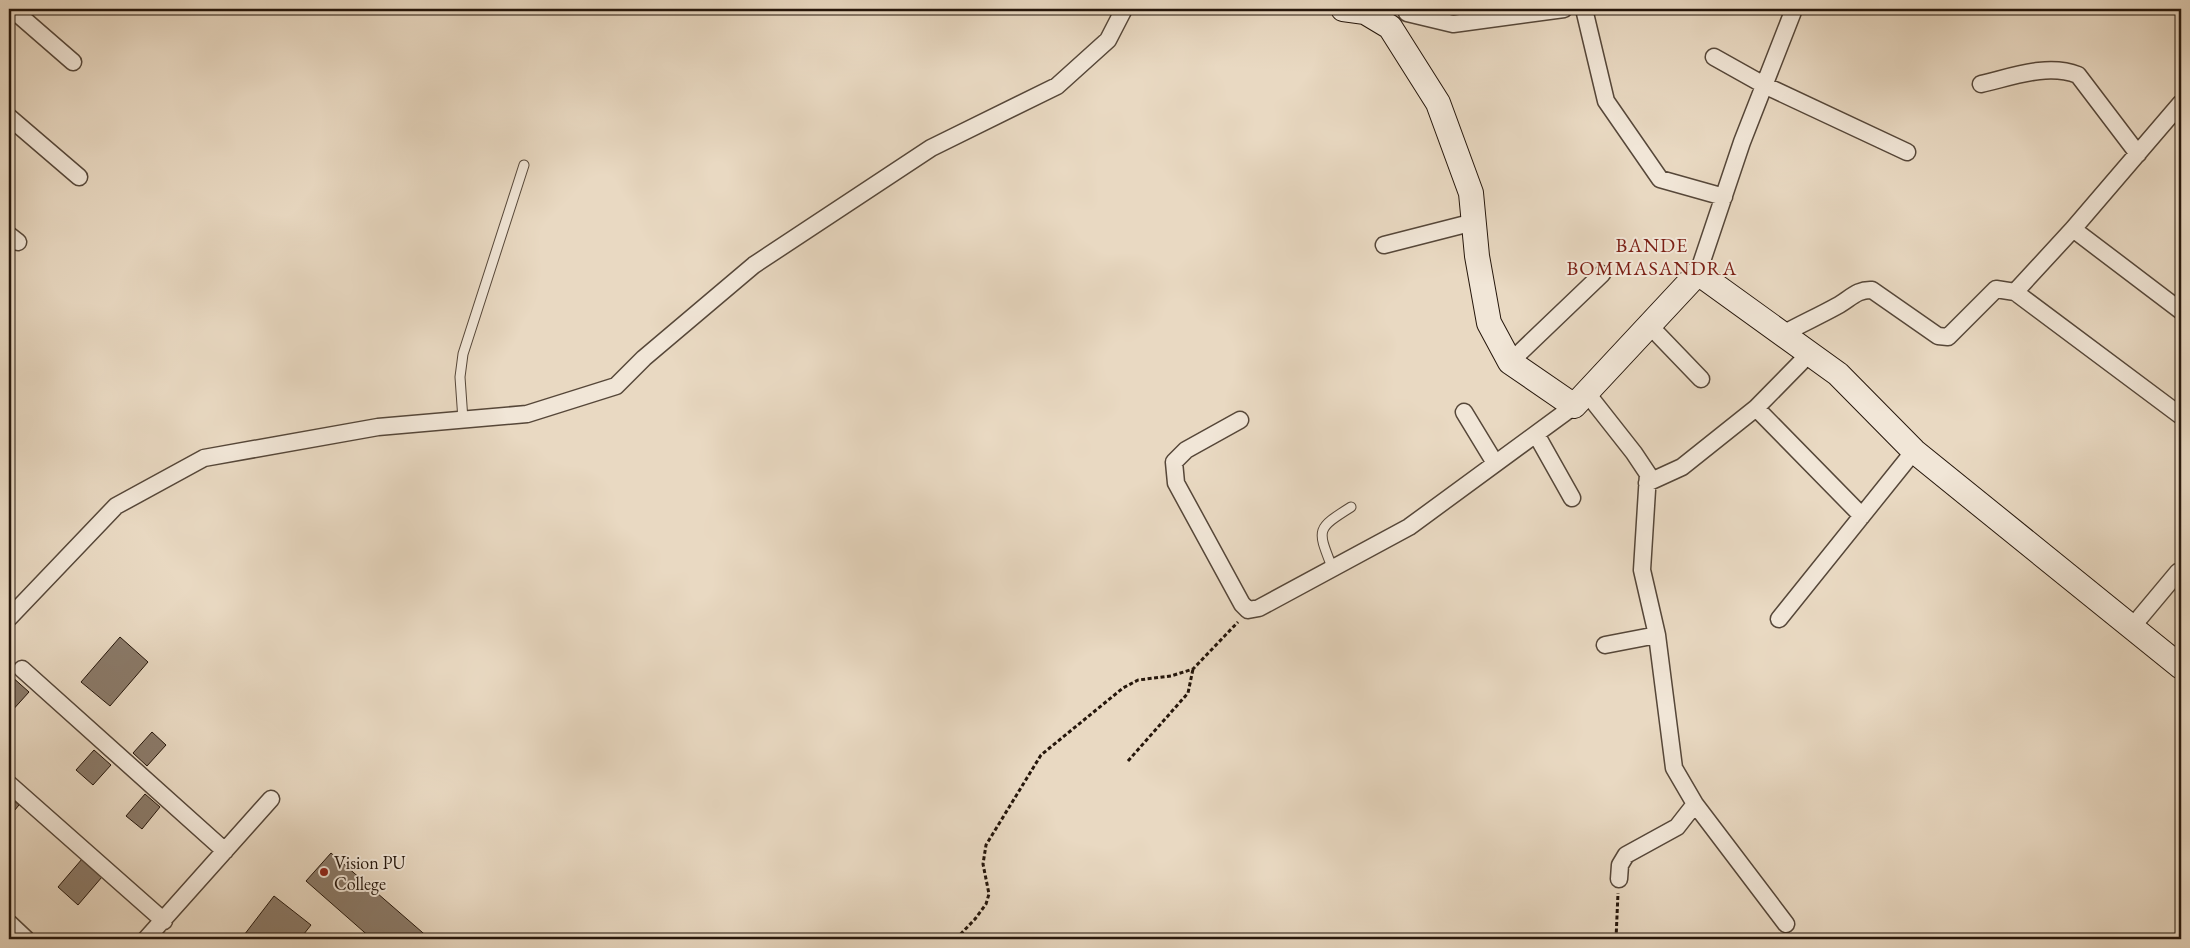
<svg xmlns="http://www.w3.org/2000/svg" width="2190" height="948" font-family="'EB Garamond',serif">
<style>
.building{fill:#8b7b6a;stroke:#25160b}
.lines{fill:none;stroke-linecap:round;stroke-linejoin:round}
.lane-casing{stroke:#564739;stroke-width:11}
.street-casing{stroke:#564739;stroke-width:19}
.secondary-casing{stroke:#25160b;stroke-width:26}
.path{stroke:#25160b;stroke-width:3;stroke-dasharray:4 2.5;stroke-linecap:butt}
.lane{stroke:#f1e6d7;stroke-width:9}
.street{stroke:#f1e6d7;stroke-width:16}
.secondary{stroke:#f1e6d7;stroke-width:24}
.poi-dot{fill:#8f2418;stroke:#f1e6d7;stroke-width:2}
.labels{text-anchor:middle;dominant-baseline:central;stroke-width:4;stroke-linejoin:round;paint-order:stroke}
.poi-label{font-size:18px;fill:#25160b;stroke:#f1e6d7;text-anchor:start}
.quarter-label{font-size:20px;letter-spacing:1px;fill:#7a1f14;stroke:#f1e6d7}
</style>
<rect width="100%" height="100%" fill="#e9d9c2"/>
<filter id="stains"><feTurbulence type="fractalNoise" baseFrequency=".004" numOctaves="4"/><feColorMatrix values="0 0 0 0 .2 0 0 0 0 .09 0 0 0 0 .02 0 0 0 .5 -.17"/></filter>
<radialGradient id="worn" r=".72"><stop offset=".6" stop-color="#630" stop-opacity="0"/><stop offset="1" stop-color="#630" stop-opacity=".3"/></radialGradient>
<path class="building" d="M120 637 148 662 110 706 81 682Z
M11 676 29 692 10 713 9 679Z
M152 732 166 745 147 766 133 753Z
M94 750 111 765 93 785 76 770Z
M145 794 160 807 142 829 126 816Z
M9 796 19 805 9 817Z
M331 853 430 939H372L306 881Z
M82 859 102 877 78 905 58 887Z
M274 896 311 925 300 939H241Z"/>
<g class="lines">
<defs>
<path id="lane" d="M463 420 460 377 463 354 524 165
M1332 567C1317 529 1316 529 1351 507"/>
<path id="street" d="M12 9 73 62
M1408 9 1407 13 1453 24 1564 9
M1584 9 1606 101 1660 179 1724 197
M1714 57 1764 85 1907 152
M1981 84C2012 77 2047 63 2078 75L2138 154
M9 117 79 177
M2073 229 2181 311
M9 235 18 242
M1384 245 1474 222
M1698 273 1742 142 1794 9
M2015 292 2073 229 2181 103
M1649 325 1701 379
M1783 334C1801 324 1819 316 1837 306 1850 299 1857 289 1872 290L1938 336 1948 337 1996 289 2015 292 2181 416
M1510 362 1602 274
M1586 392 1634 453 1648 474 1642 570 1657 635 1674 768 1695 804 1786 924
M1756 408 1862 516
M1464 412 1495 463
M1240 420 1186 450 1174 462 1176 483 1242 604 1248 610 1259 608 1409 527 1574 406
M1536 434 1572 498
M1647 483 1682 467 1756 408 1810 353
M9 618 116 506 204 458 378 427 527 414 616 386 644 358 754 265 931 148 1057 86 1108 40 1124 9
M1779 619 1914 451
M2132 627 2178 572
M1605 645 1657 635
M22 669 225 851
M9 784 164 921
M1619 879 1620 865 1626 855 1677 827 1695 804
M9 923 26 939
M146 939 271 799"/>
<path id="secondary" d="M1343 9 1365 12 1390 27 1438 103 1471 193 1477 256 1489 323 1510 362 1574 406 1698 273 1838 374 1914 451 2181 667"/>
</defs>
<use href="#lane" class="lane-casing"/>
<use href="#street" class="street-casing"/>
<use href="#secondary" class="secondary-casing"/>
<path class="path" d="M1128 761 1188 693 1193 669
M956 939 975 919 986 904 989 894 983 864 986 845 1041 755 1123 688 1138 680 1171 676 1193 669 1238 622
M1616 939 1618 893"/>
<use href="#lane" class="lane"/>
<use href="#street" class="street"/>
<use href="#secondary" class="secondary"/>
</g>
<circle class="poi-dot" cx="324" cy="872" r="5"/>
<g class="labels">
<g class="poi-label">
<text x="334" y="862">Vision PU<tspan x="334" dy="21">College</tspan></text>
</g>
<g class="quarter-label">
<text x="1652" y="245">BANDE<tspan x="1652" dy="23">BOMMASANDRA</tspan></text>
</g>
</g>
<rect width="2190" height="948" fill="none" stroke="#e9d9c2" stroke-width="30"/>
<rect x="10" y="10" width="2170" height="928" fill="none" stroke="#25160b" stroke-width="2.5"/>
<rect x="15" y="15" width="2160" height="918" fill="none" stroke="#25160b"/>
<rect width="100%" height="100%" filter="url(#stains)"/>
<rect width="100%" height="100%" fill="url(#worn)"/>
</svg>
